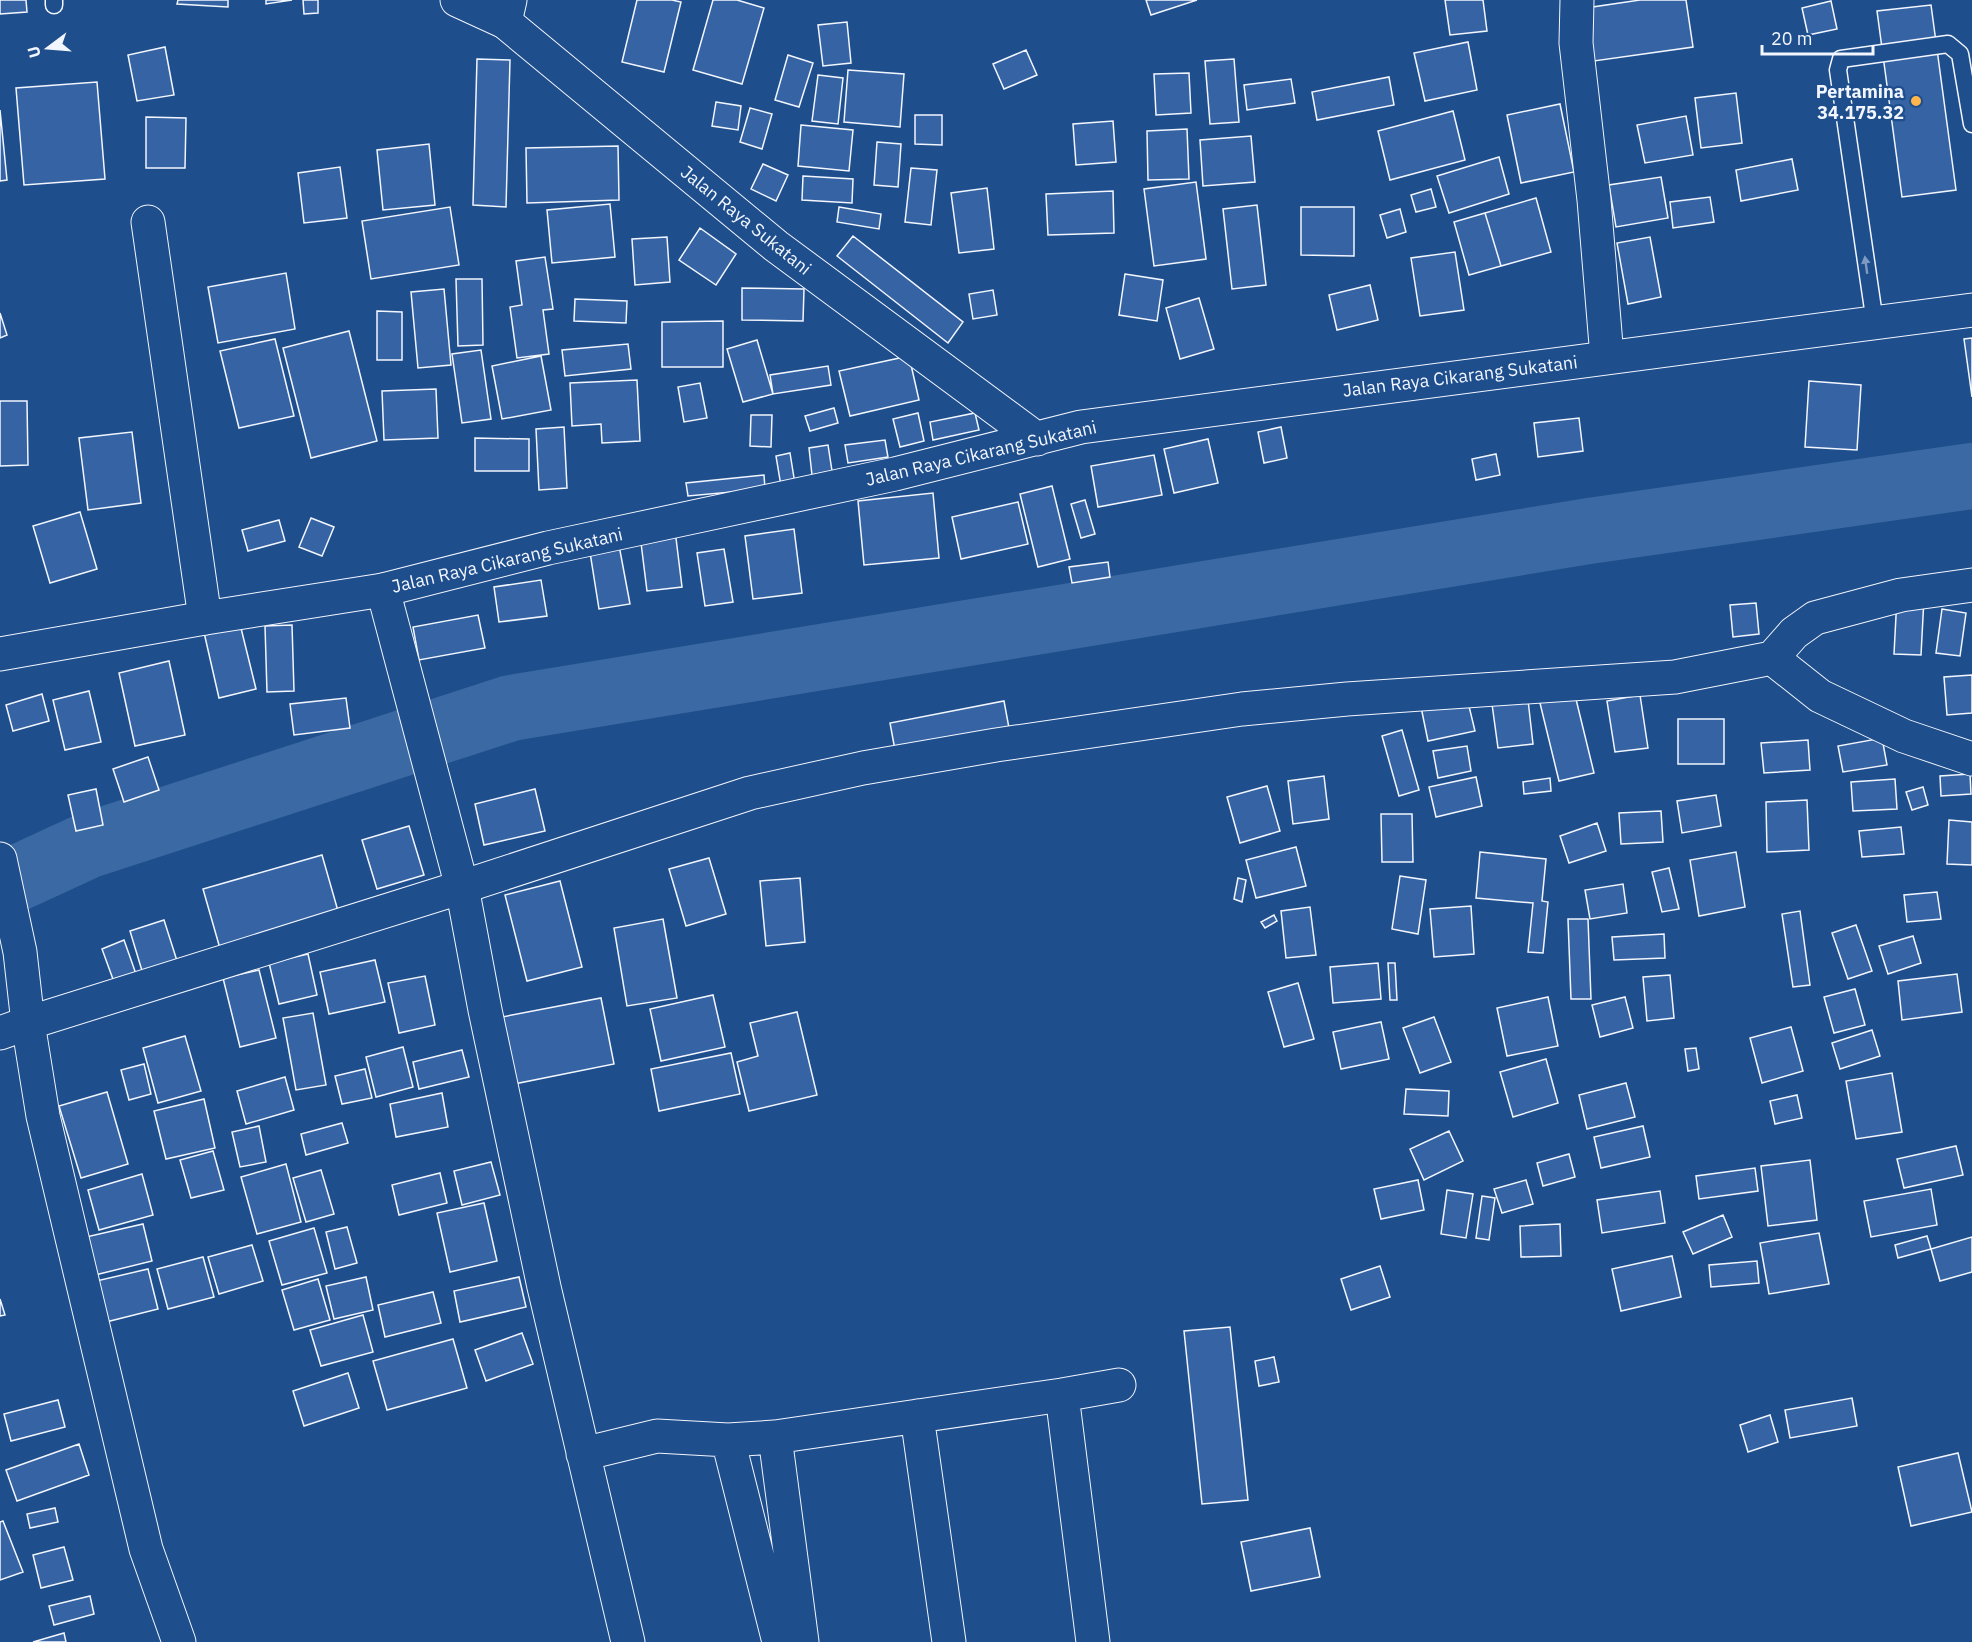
<svg xmlns="http://www.w3.org/2000/svg" width="1972" height="1642" font-family="'IBM Plex Sans',sans-serif">
<style>
.lines{fill:none;stroke-linecap:round;stroke-linejoin:round}
.river{stroke:#3b69a3;stroke-width:66}
.building{fill:#3563a3;stroke:#f2f6ff;stroke-width:1.5}
.lane-casing{stroke:#f2f6ff;stroke-width:19}
.street-casing{stroke:#f2f6ff;stroke-width:35}
.secondary-casing{stroke:#f2f6ff;stroke-width:35}
.lane{stroke:#1f4e8c;stroke-width:16}
.street{stroke:#1f4e8c;stroke-width:33}
.secondary{stroke:#1f4e8c;stroke-width:33}
.oneway{fill:#7e9ac0}
.poi-dot{fill:#ffb74d;stroke:#1f4e8c;stroke-width:2}
.labels{text-anchor:middle;dominant-baseline:central;stroke-width:4.5;stroke-linejoin:round;paint-order:stroke}
.poi-label{font-size:18px;font-weight:bold;fill:#f2f6ff;stroke:#1f4e8c;text-anchor:end}
.street-label{font-size:18px;fill:#f2f6ff;stroke:#1f4e8c}
</style>
<rect width="100%" height="100%" fill="#1f4e8c"/>
<g class="lines">
<path class="river" d="M0 886 89 845 511 708 1589 531 1972 476"/>
</g>
<path class="building" d="M0 0H26L27 12 0 14Z
M178 0H228V7L177 4Z
M266 0H292L266 4Z
M303 0H318V13L304 14Z
M637 0H672L681 2 664 72 622 62Z
M713 0H737L764 8 742 84 693 70Z
M1146 0H1197L1151 15Z
M1445 0H1483L1487 31 1450 35Z
M1640 0H1686L1693 47 1594 61 1586 8Z
M1831 1 1837 29 1808 35 1802 8Z
M1931 5 1956 190 1902 197 1877 11Z
M847 22 851 63 823 66 818 25Z
M1468 42 1477 90 1425 101 1414 53Z
M165 47 174 95 137 101 128 55Z
M1026 50 1037 75 1004 89 993 64Z
M788 55 813 63 799 107 775 100Z
M477 59 510 60 506 207 473 205Z
M1234 59 1239 122 1210 124 1205 61Z
M848 70 904 74 900 127 844 122Z
M1189 73 1191 113 1156 115 1154 74Z
M818 75 843 78 838 124 812 121Z
M1389 77 1394 105 1317 120 1312 92Z
M1291 79 1295 103 1247 110 1244 85Z
M97 82 105 179 24 185 16 88Z
M1736 93 1742 143 1701 148 1695 98Z
M716 102 741 106 738 130 712 126Z
M1560 104 1574 172 1521 183 1507 115Z
M750 108 772 114 762 149 740 142Z
M0 110 7 180 0 181Z
M1453 111 1465 160 1390 180 1378 131Z
M915 115H942V145L915 144Z
M1686 116 1693 155 1645 163 1637 125Z
M146 117 186 118 185 168H146Z
M1113 121 1116 162 1076 165 1073 124Z
M801 125 853 130 849 171 798 166Z
M1187 129 1189 179 1148 180 1147 131Z
M1251 136 1255 182 1203 186 1200 140Z
M877 142 901 144 898 187 874 185Z
M429 144 435 205 383 210 377 150Z
M618 146 619 200 527 203 526 148Z
M1499 157 1509 194 1449 213 1437 176Z
M1792 159 1798 190 1741 201 1736 170Z
M763 164 788 175 776 201 751 189Z
M340 167 347 218 304 223 298 173Z
M911 168 937 170 931 225 905 222Z
M803 176 853 179 852 203 802 200Z
M1661 177 1668 218 1616 227 1609 185Z
M1196 182 1206 259 1154 266 1144 189Z
M987 188 994 249 959 253 951 193Z
M1431 189 1436 207 1416 212 1411 195Z
M1113 191 1114 233 1048 235 1046 194Z
M1710 197 1714 222 1673 228 1670 202Z
M1536 198 1551 252 1501 266 1485 213Z
M610 204 615 257 552 263 547 210Z
M1257 205 1266 285 1232 289 1223 209Z
M450 207 459 265 371 279 362 221Z
M839 207 881 214 879 229 837 222Z
M1301 207H1354V256L1301 255Z
M1400 209 1406 232 1387 238 1380 215Z
M1485 213 1501 266 1469 275 1454 222Z
M700 228 736 254 716 285 679 260Z
M853 236 963 322 948 343 837 256Z
M667 237 670 282 635 285 632 239Z
M1650 237 1661 297 1628 304 1617 243Z
M1455 252 1464 310 1420 316 1411 258Z
M545 257 553 309 543 310 549 354 517 358 510 307 522 305 516 261Z
M286 273 295 329 218 343 208 287Z
M1125 274 1163 280 1157 321 1119 315Z
M456 279H482L483 345 458 346Z
M1370 285 1378 320 1337 330 1329 295Z
M742 288 804 289 803 321 742 320Z
M444 289 451 365 418 368 411 292Z
M993 290 997 315 973 319 969 294Z
M1199 298 1214 349 1180 359 1166 308Z
M575 299 627 301 626 323 574 321Z
M377 311 402 312V360H377Z
M0 313 7 335 0 338Z
M723 321V367H662V322Z
M349 331 377 441 311 458 283 348Z
M1972 338V397L1964 339Z
M275 339 294 416 239 428 220 351Z
M757 340 773 394 743 402 727 349Z
M628 344 631 369 565 376 562 350Z
M481 350 491 419 462 423 452 354Z
M541 356 551 410 502 419 492 366Z
M909 356 919 400 850 416 839 371Z
M828 366 831 385 773 394 770 375Z
M637 380 640 441 602 443 601 424 572 426 570 383Z
M1809 381 1861 385 1857 450 1805 447Z
M700 383 707 418 684 422 678 387Z
M436 389 438 438 384 440 382 391Z
M0 401H27L28 465 0 466Z
M834 408 838 423 810 431 805 416Z
M918 413 924 441 900 447 893 419Z
M975 413 979 430 933 440 930 422Z
M751 415H772L771 447 750 446Z
M1579 418 1583 451 1538 457 1534 423Z
M564 427 567 488 539 490 536 429Z
M1281 427 1287 458 1264 463 1258 432Z
M132 432 141 503 88 510 79 438Z
M475 438 529 439V471H475Z
M1208 439 1218 483 1174 493 1164 449Z
M885 440 888 457 848 463 845 445Z
M828 445 832 471 812 475 809 448Z
M790 453 795 484 781 486 776 456Z
M1496 454 1500 475 1476 480 1472 459Z
M1154 455 1162 495 1098 507 1091 466Z
M764 475 765 489 688 496 686 483Z
M1052 486 1070 559 1038 567 1020 494Z
M933 493 939 558 864 565 858 501Z
M1085 500 1095 534 1081 538 1071 504Z
M1018 502 1028 544 961 559 952 517Z
M80 512 97 569 50 583 33 526Z
M311 518 334 527 322 556 299 547Z
M279 520 285 541 248 551 242 530Z
M794 529 802 593 753 599 745 536Z
M675 530 682 587 647 591 640 535Z
M618 540 630 604 599 609 589 546Z
M724 549 733 602 705 606 697 553Z
M1108 562 1110 577 1072 583 1069 567Z
M541 580 547 616 499 622 494 587Z
M1897 597 1924 598 1921 655 1894 654Z
M1756 603 1759 634 1733 637 1730 605Z
M1942 609 1966 613 1960 656 1936 653Z
M478 615 485 648 419 660 413 627Z
M239 620 256 689 219 698 203 628Z
M292 625 294 691 267 692 265 626Z
M169 661 185 735 135 746 119 673Z
M1972 675V713L1947 715 1944 677Z
M89 691 101 742 65 750 53 700Z
M1574 691 1594 773 1559 781 1539 699Z
M42 694 49 721 13 731 6 705Z
M1640 695 1648 748 1615 752 1607 701Z
M346 698 350 728 294 735 290 704Z
M1467 698 1475 731 1428 741 1421 707Z
M1528 700 1533 744 1498 748 1492 704Z
M1004 701 1009 728 895 750 890 723Z
M1678 719H1724V764H1678Z
M1402 730 1419 790 1399 796 1382 736Z
M1882 738 1887 765 1843 772 1838 746Z
M1808 740 1810 770 1764 773 1761 743Z
M1467 746 1471 771 1438 778 1433 751Z
M148 757 159 790 124 802 113 769Z
M1970 774 1971 794 1941 796 1940 776Z
M1324 776 1329 819 1293 824 1288 781Z
M1476 777 1482 806 1436 817 1429 787Z
M1550 778 1551 791 1524 794 1523 782Z
M1895 779 1897 809 1853 811 1851 782Z
M1267 786 1280 831 1240 843 1227 797Z
M1923 787 1928 805 1912 810 1906 792Z
M96 789 103 825 76 831 68 795Z
M535 789 545 831 484 845 475 804Z
M1716 795 1721 826 1682 833 1677 801Z
M1807 800 1809 850 1767 852 1766 802Z
M1661 811 1663 842 1621 844 1619 813Z
M1381 814H1412L1413 862H1382Z
M1949 820 1972 822V865L1947 864Z
M1597 823 1606 851 1569 863 1560 836Z
M409 826 424 875 377 889 362 840Z
M1901 827 1904 854 1862 857 1859 831Z
M1296 847 1306 886 1256 898 1246 860Z
M1480 852 1546 859 1542 901 1548 902 1543 953 1528 952 1533 903 1476 898Z
M1736 852 1745 907 1699 916 1690 860Z
M322 855 340 918 221 952 203 889Z
M709 858 726 914 686 926 669 869Z
M1669 868 1679 909 1662 912 1652 872Z
M1400 876 1426 880 1418 934 1392 929Z
M800 878 805 942 766 946 760 881Z
M1238 878 1246 880 1242 902 1234 899Z
M560 881 582 967 527 981 505 895Z
M1623 884 1627 913 1590 919 1585 890Z
M1937 892 1941 919 1907 922 1904 895Z
M1471 906 1474 954 1434 957 1430 909Z
M1310 907 1316 955 1286 958 1281 911Z
M1800 911 1810 985 1793 987 1782 914Z
M1274 915 1277 921 1265 928 1261 922Z
M663 919 677 998 627 1006 614 928Z
M1568 919H1588L1591 999H1571Z
M164 920 178 964 143 974 130 931Z
M1856 925 1872 971 1848 979 1832 933Z
M1664 934 1665 958 1614 960 1612 937Z
M1913 936 1921 963 1888 974 1879 946Z
M124 940 136 974 114 982 102 949Z
M308 954 317 995 279 1004 269 963Z
M375 960 385 1002 329 1014 320 972Z
M1378 963 1381 999 1333 1003 1330 967Z
M1388 963H1395L1397 1000H1390Z
M259 970 276 1038 240 1047 223 978Z
M1957 974 1962 1012 1902 1020 1898 981Z
M1670 975 1674 1018 1647 1021 1643 977Z
M425 976 435 1025 399 1033 388 983Z
M1298 983 1314 1039 1284 1047 1268 992Z
M1855 989 1865 1025 1834 1033 1824 997Z
M713 995 725 1047 661 1061 650 1009Z
M1548 997 1558 1046 1507 1056 1497 1008Z
M1625 997 1633 1028 1600 1037 1592 1005Z
M601 998 614 1064 514 1084 502 1017Z
M797 1012 817 1095 749 1111 737 1062 758 1056 750 1023Z
M313 1013 326 1085 296 1090 283 1018Z
M1434 1017 1451 1062 1420 1073 1403 1028Z
M1381 1022 1389 1059 1341 1069 1333 1032Z
M1791 1027 1803 1071 1762 1083 1750 1038Z
M1872 1030 1880 1056 1840 1069 1832 1043Z
M185 1036 201 1091 158 1103 143 1048Z
M403 1047 413 1087 376 1097 366 1057Z
M1696 1048 1699 1069 1688 1071 1685 1049Z
M462 1050 469 1077 419 1089 413 1062Z
M731 1053 740 1094 659 1111 651 1069Z
M1546 1059 1558 1103 1513 1117 1500 1072Z
M144 1064 151 1094 129 1100 121 1070Z
M365 1069 372 1098 342 1104 335 1076Z
M1892 1073 1902 1132 1856 1139 1846 1081Z
M285 1077 294 1110 246 1124 237 1091Z
M1626 1083 1635 1117 1587 1129 1579 1095Z
M1406 1089 1449 1091 1448 1116 1404 1114Z
M107 1092 128 1164 81 1178 59 1106Z
M442 1093 448 1127 396 1137 390 1104Z
M1797 1095 1802 1118 1775 1124 1770 1101Z
M204 1099 215 1148 166 1159 154 1111Z
M342 1123 348 1143 306 1155 301 1134Z
M259 1126 266 1162 240 1167 232 1132Z
M1643 1126 1650 1157 1601 1168 1594 1137Z
M1449 1131 1463 1161 1424 1180 1410 1149Z
M1956 1146 1963 1175 1904 1188 1897 1159Z
M213 1151 224 1190 191 1198 180 1160Z
M1569 1154 1575 1177 1543 1186 1537 1163Z
M1810 1160 1817 1220 1768 1226 1761 1166Z
M491 1162 500 1195 462 1205 454 1171Z
M286 1164 301 1222 257 1234 241 1177Z
M1755 1168 1758 1191 1699 1199 1696 1176Z
M321 1170 334 1214 306 1222 293 1178Z
M440 1173 447 1203 399 1215 392 1185Z
M142 1174 153 1215 99 1230 88 1190Z
M1418 1180 1424 1210 1381 1219 1374 1189Z
M1526 1180 1533 1204 1502 1213 1494 1189Z
M1931 1189 1937 1225 1871 1237 1864 1201Z
M1447 1190 1473 1194 1466 1238 1441 1234Z
M1660 1191 1665 1223 1602 1233 1597 1200Z
M1482 1196 1495 1198 1489 1240 1476 1238Z
M484 1203 497 1261 450 1272 437 1213Z
M1723 1215 1732 1237 1693 1254 1683 1232Z
M143 1224 152 1261 95 1275 86 1237Z
M1560 1224 1561 1256 1521 1257 1520 1226Z
M347 1227 357 1263 335 1269 326 1232Z
M314 1228 327 1273 282 1285 269 1241Z
M1819 1233 1829 1284 1769 1294 1760 1243Z
M1927 1236 1931 1249 1898 1258 1895 1245Z
M1972 1237V1272L1940 1281 1931 1249Z
M252 1245 263 1281 219 1294 208 1257Z
M1672 1256 1681 1297 1621 1311 1612 1269Z
M203 1257 214 1297 168 1309 157 1269Z
M1757 1261 1759 1283 1711 1287 1709 1265Z
M1380 1266 1390 1297 1351 1310 1341 1279Z
M148 1269 158 1309 102 1323 92 1282Z
M366 1277 373 1310 334 1319 326 1286Z
M519 1277 526 1307 460 1322 454 1291Z
M318 1279 330 1320 294 1330 282 1290Z
M433 1292 441 1323 385 1337 378 1305Z
M0 1299 5 1315 0 1316Z
M363 1315 373 1352 321 1366 310 1330Z
M1230 1327 1248 1500 1202 1504 1184 1331Z
M522 1333 533 1364 486 1381 475 1350Z
M453 1339 467 1388 387 1410 373 1361Z
M1274 1357 1279 1382 1259 1386 1255 1361Z
M348 1373 359 1408 304 1426 293 1391Z
M1852 1398 1857 1426 1790 1438 1785 1410Z
M58 1400 65 1427 11 1441 4 1414Z
M1770 1415 1778 1442 1748 1452 1740 1425Z
M79 1444 89 1475 17 1501 6 1470Z
M1958 1453 1972 1512 1911 1526 1898 1467Z
M55 1508 58 1522 30 1528 27 1514Z
M3 1521 23 1572 0 1580V1522Z
M1310 1528 1320 1577 1251 1591 1241 1542Z
M64 1547 73 1580 41 1588 33 1555Z
M90 1596 94 1614 54 1625 49 1606Z
M64 1633 66 1642H33Z"/>
<g class="lines">
<defs>
<path id="lane" d="M54 5V0
M1875 323 1838 70 1841 59 1948 44 1960 54 1972 124"/>
<path id="street" d="M1577 0 1576 43 1594 200 1607 357
M505 22 510 0
M148 222 205 618
M383 590 462 887 485 1010 544 1287 628 1642
M1772 658 1794 633 1815 618 1901 595 1972 585
M0 859 20 952 28 1023 43 1116 146 1549 179 1642
M0 1033 28 1023 462 887 750 793 863 768 996 745 1242 709 1347 699 1675 677 1772 658 1820 696 1904 736 1972 759
M1062 1395 1093 1642
M917 1416 949 1642
M775 1437 802 1642
M728 1440 779 1642H802
M583 1454 657 1436 728 1440 775 1437 1062 1395 1119 1385"/>
<path id="secondary" d="M457 0 505 22 776 246 1037 439
M0 654 205 618 383 590 548 548 895 474 1081 427 1972 310"/>
</defs>
<use href="#lane" class="lane-casing"/>
<use href="#street" class="street-casing"/>
<use href="#secondary" class="secondary-casing"/>
<use href="#lane" class="lane"/>
<use href="#street" class="street"/>
<use href="#secondary" class="secondary"/>
</g>
<defs><path id="oneway-solid" d="M-6-.8H1V-3.2L6.5 0L1 3.2V.8H-6Z" transform="scale(1.5)"/></defs>
<use class="oneway" href="#oneway-solid" transform="translate(1866 265) rotate(-98)"/>
<circle class="poi-dot" cx="1916" cy="101" r="6"/>
<g class="labels">
<g class="poi-label">
<text x="1904" y="91">Pertamina<tspan x="1904" dy="21">34.175.32</tspan></text>
</g>
<g class="street-label">
<text transform="translate(746 220) rotate(39)">Jalan Raya Sukatani</text>
<text transform="translate(1460 376) rotate(-7)">Jalan Raya Cikarang Sukatani</text>
<text transform="translate(981 453) rotate(-13)">Jalan Raya Cikarang Sukatani</text>
<text transform="translate(507 560) rotate(-13)">Jalan Raya Cikarang Sukatani</text>
</g>
</g>
<g transform="translate(48 48) rotate(254)" stroke="#1f4e8c" stroke-width="4.5" paint-order="stroke">
<path d="M0-4.5L10 22L0 15L-10 22Z" fill="#f2f6ff"/>
<text y="-9" font-size="16" font-weight="bold" text-anchor="middle" fill="#f2f6ff">U</text>
</g>
<path d="M1762 45v9h111v-9" fill="none" stroke="#f2f6ff" stroke-width="3"/>
<text x="1771" y="45" font-size="18" fill="#f2f6ff" stroke="#1f4e8c" stroke-width="4.5" paint-order="stroke">20 m</text>
</svg>
